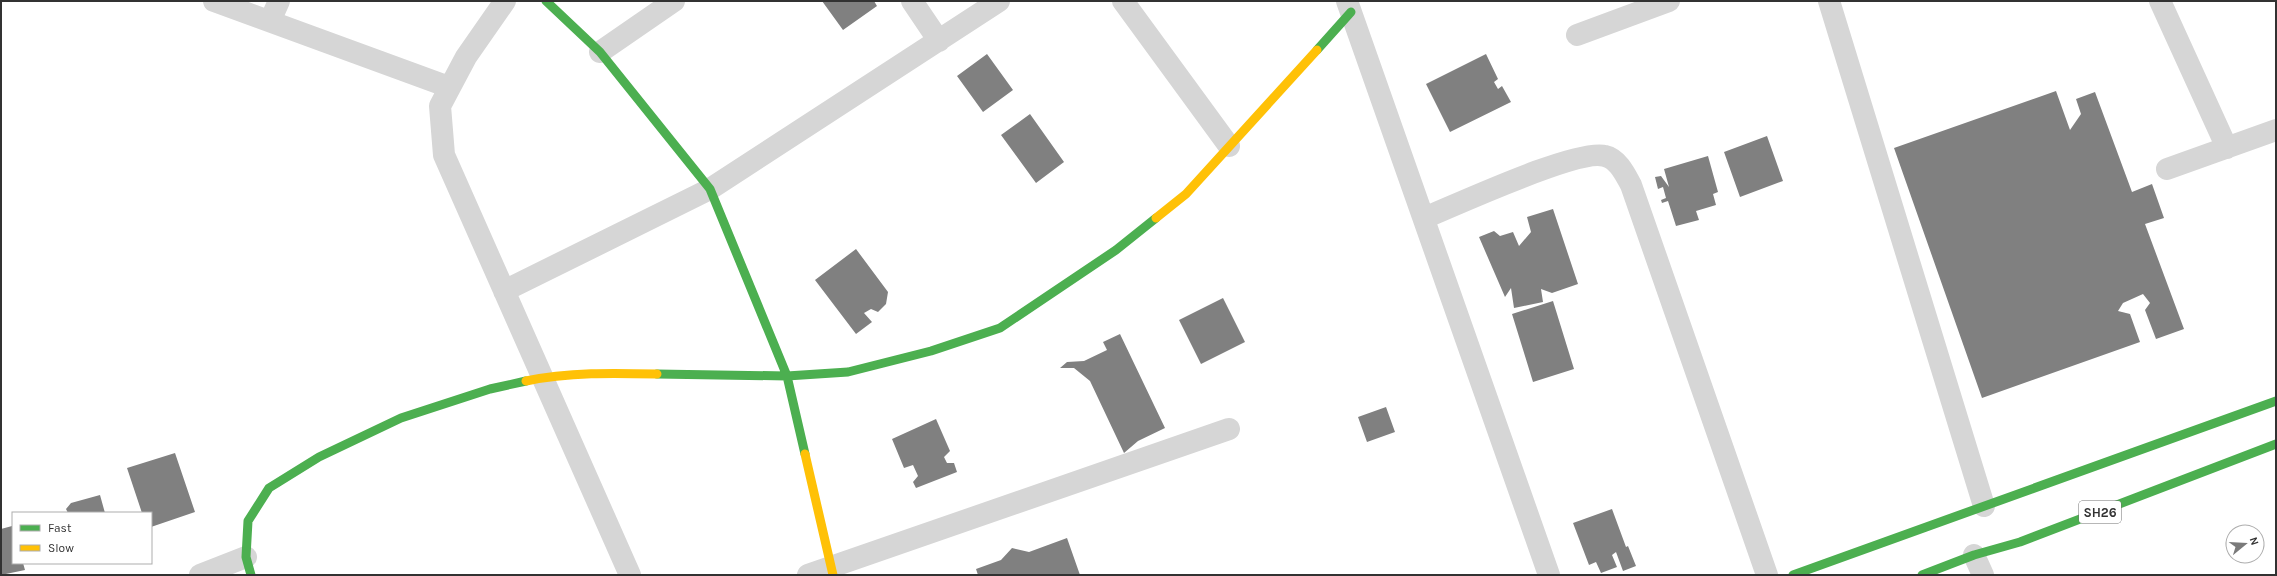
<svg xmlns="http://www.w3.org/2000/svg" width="2277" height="576" font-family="Karla,sans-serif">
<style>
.building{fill:#808080}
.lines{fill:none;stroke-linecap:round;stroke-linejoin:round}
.street{stroke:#d6d6d6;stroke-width:22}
.fast{stroke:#4caf50;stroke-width:9}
.slow{stroke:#ffc107;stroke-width:9}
.labels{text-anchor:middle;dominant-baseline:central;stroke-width:4;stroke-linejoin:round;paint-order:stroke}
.shield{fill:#fff;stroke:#707070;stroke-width:1}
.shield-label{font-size:13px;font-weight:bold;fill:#323232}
</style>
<rect width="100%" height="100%" fill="#fff"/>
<path class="building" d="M822 1H874L877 6 843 30Z
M987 54 1013 90 983 112 957 76Z
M1486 54 1498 79 1494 82 1498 89 1502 86 1511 102 1450 132 1426 84Z
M2056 91 2070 130 2081 114 2076 99 2095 92 2132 192 2152 184 2164 218 2145 224 2184 329 2156 339 2145 310 2150 303 2143 294 2123 303 2118 311 2130 314 2140 342 1982 398 1894 148Z
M1030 114 1064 162 1036 183 1001 135Z
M1767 136 1783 181 1740 197 1724 152Z
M1708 156 1718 192 1713 194 1716 205 1696 211 1699 220 1676 226 1668 201 1662 203 1661 200 1666 198 1663 187 1658 189 1655 177 1661 176 1669 187 1664 169Z
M1553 209 1578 284 1552 293 1541 289 1543 302 1514 308 1511 288 1505 297 1479 237 1494 231 1500 236 1513 232 1519 246 1531 232 1527 217Z
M856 249 888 292 886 304 878 312 871 309 864 313 872 322 856 334 815 280Z
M1223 298 1245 342 1201 364 1179 320Z
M1553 301 1574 369 1533 382 1512 314Z
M1120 334 1165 428 1138 441 1124 453 1090 381 1074 368H1060L1067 362 1084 361 1107 350 1103 342Z
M1386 407 1395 432 1367 442 1358 417Z
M936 419 950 451 944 457 947 463H954L957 472 916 488 913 482 918 476 913 465 904 468 892 439Z
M175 453 195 512 151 527V513H142L127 468Z
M100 495 105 513H68L66 509 71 503Z
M1612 509 1626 547 1628 546 1636 566 1623 571 1616 552 1612 555 1617 567 1601 573 1596 562 1589 565 1573 523Z
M12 526 13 563H23L25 570 1 575V529Z
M1067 538 1080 575H978L976 569 1001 560 1012 548 1029 552Z"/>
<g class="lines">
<path class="street" d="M214 1 449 87
M505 1 466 57 440 106 444 155 630 575
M912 1 939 41
M1123 1 1229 146
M1347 1 1549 575
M1829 1 1984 506
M2160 1 2227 148
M270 21 279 1
M1577 35 1669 1
M600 52 674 1
M2167 169 2276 130
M1424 218C1456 205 1578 148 1605 156 1618 159 1625 174 1631 185L1767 575
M504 291 710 189 999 1
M1974 555 1983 575
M200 575 246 557
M808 575 1229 429"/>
<path class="fast" d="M546 1 600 52 710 189 787 376 805 454
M1317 50 1351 12
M657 374 787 376 848 372 931 351 1000 328 1116 250 1156 218
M251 575 246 557 248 521 269 488 319 457 401 418 490 389 526 381
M1793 575 2276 401
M1922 575 1974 555 2020 542 2276 444"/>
<path class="slow" d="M1156 218 1186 194 1317 50
M526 381C568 372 614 373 657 374
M805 454 833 575"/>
</g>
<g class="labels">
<rect class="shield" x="2079" y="501" width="42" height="22" rx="3"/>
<g class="shield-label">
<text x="2100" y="512">SH26</text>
</g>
</g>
<rect width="2277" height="576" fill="none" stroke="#323232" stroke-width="4"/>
<rect x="12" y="512" width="140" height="52" fill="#ffffff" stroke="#adadad"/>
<rect x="20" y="525" width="20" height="6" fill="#4caf50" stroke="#adadad"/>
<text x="48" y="532" font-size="12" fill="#323232">Fast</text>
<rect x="20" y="545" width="20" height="6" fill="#ffc107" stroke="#adadad"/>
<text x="48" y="552" font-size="12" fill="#323232">Slow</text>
<g transform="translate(2245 544) rotate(72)"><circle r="19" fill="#ffffff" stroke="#adadad"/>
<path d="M0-3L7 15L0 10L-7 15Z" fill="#7a7a7a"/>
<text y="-6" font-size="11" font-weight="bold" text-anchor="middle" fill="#323232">N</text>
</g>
</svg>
